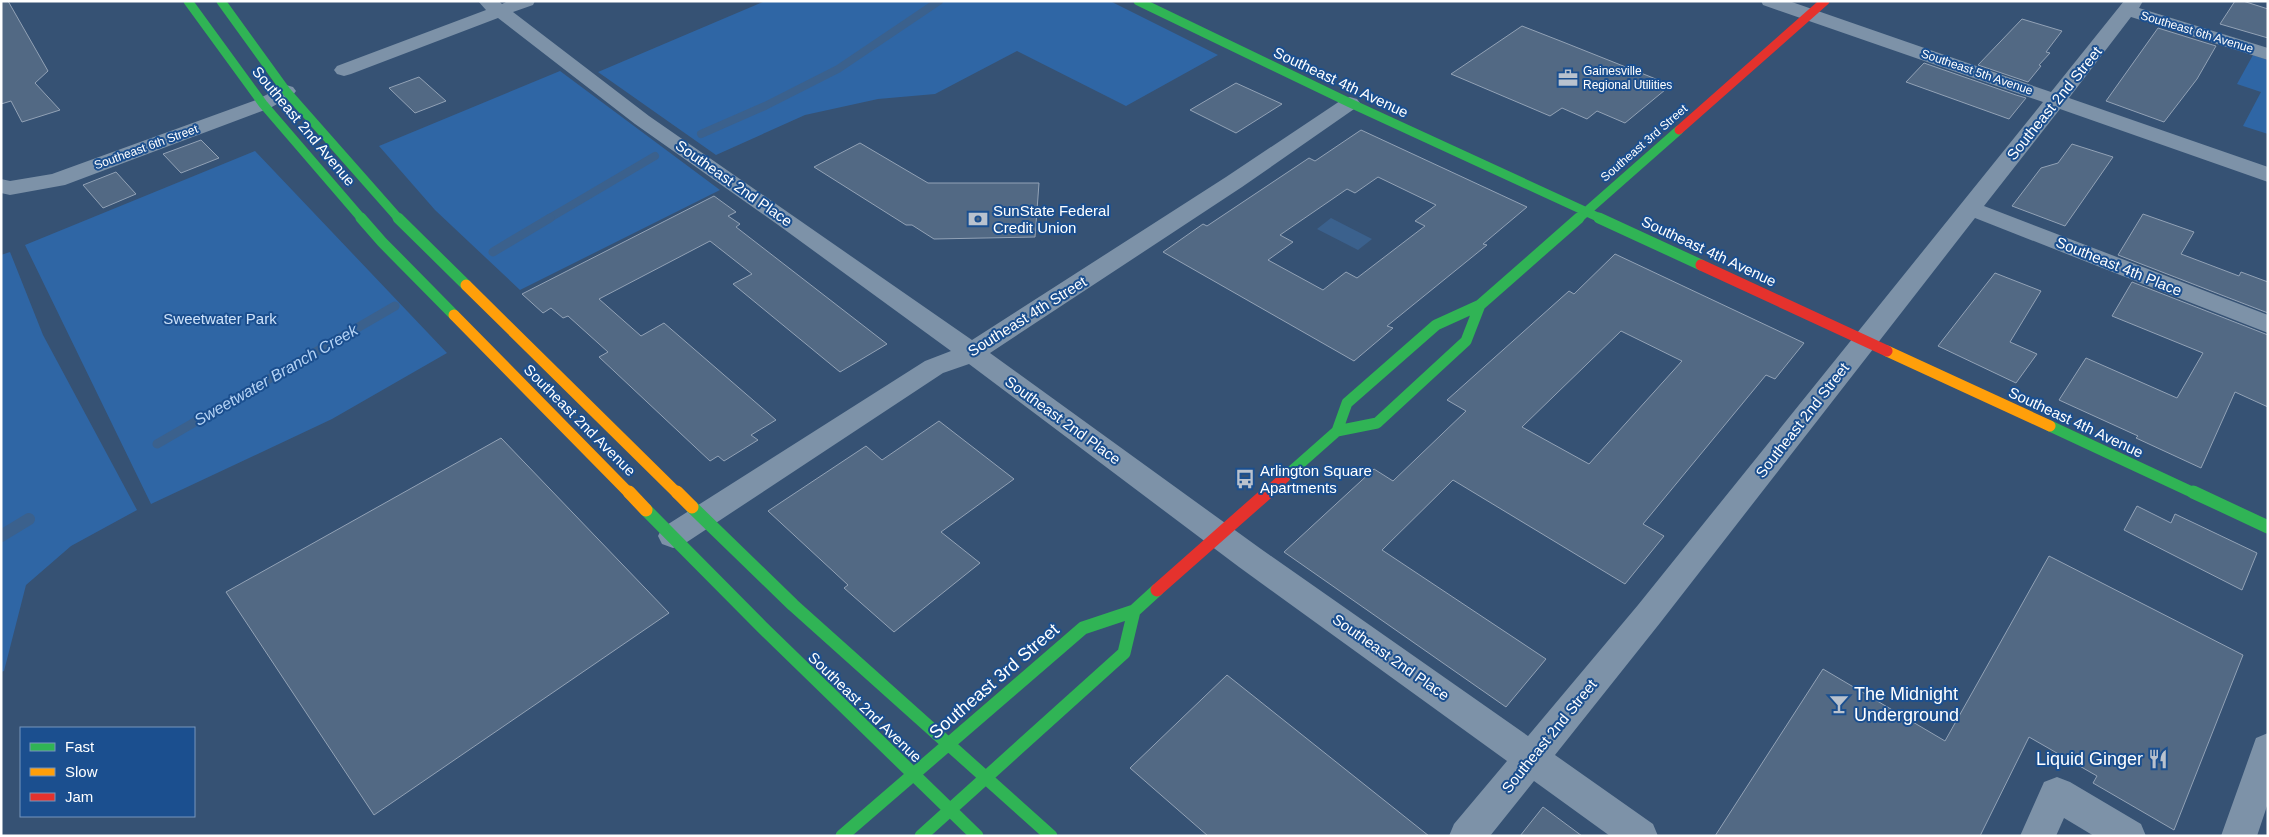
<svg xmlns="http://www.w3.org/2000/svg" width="2269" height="837" font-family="Arial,sans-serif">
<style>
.green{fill:#2f66a5}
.water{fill:#3b618d}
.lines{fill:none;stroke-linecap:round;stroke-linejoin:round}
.stream-far2{stroke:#3b618d;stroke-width:8}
.stream-far1{stroke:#3b618d;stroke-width:9}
.stream{stroke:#3b618d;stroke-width:12}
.building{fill:#526984;stroke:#92a2b6;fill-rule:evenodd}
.street{fill:#7d92a8;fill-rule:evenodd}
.fast-far2{stroke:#30b455;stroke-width:9}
.fast-far1{stroke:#30b455;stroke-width:11}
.fast{stroke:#30b455;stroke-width:13}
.slow-far1{stroke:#ff9f0a;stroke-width:11}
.slow{stroke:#ff9f0a;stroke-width:13}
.jam-far2{stroke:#e5322d;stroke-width:9}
.jam-far1{stroke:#e5322d;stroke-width:11}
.jam{stroke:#e5322d;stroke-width:13}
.labels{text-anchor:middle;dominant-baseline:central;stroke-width:4;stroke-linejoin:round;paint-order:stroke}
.far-street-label{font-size:12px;fill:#fff;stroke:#1b4f8f}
.far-poi-label{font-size:12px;fill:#fff;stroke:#1b4f8f;text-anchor:start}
.street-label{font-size:15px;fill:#fff;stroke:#1b4f8f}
.poi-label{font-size:15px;fill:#fff;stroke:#1b4f8f;text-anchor:start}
.park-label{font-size:15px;fill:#cfe3fa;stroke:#1b4f8f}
.water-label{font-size:16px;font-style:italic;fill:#b5d3f5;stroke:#1b4f8f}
.near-street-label{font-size:18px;fill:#fff;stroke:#1b4f8f}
.near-poi-label{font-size:18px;fill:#fff;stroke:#1b4f8f;text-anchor:start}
</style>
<rect width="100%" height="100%" fill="#365274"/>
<path class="green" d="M765 1H1110L1218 55 1126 106 1017 51 935 94 878 99 805 115 716 155 598 72Z
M2253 55 2268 60V134L2243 126 2261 92 2237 84Z
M560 71 720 190 520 290 435 210 379 146Z
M255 151 447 353 332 419 151 504 25 245Z
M10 252 43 335 137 510 71 546 26 585 4 671 1 672V255Z"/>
<path class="water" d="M1331 218 1372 239 1358 250 1317 229Z"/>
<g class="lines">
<path class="stream-far2" d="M701 134 765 106 838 69 939 1
M548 219 655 156"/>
<path class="stream-far1" d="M493 252 550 218
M157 444 395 306"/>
<path class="stream" d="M1 536 29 519"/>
</g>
<path class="building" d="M1 1H8L48 71 35 83 60 110 22 122 11 101 1 104Z
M2235 1H2243L2268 9V38L2220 24Z
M2022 19 2062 31 2046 52 2050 53 2039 65 2041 66 2028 82 1978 65Z
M1522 26 1563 42 1671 85 1625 123 1597 111 1587 119 1562 108 1550 116 1451 74Z
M2158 28 2216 46 2197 79 2164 122 2106 101Z
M1924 63 2016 95 2026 98 2009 119 1906 82Z
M419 77 446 101 415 113 389 88Z
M1236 83 1282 104 1236 133 1190 110Z
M1361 130 1527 207 1483 244 1487 245 1387 326 1393 328 1354 361 1163 252 1203 224 1207 226 1309 158 1315 161ZM1378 177 1436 205 1415 221 1425 226 1357 278 1346 272 1323 290 1268 260 1293 242 1280 235 1347 189 1355 193Z
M201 140 219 158 181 173 163 154Z
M860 143 928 183H1039L1035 237 934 239 912 225H906L814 167Z
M2072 144 2113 157 2065 226 2012 206 2041 168 2058 163Z
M116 172 136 194 103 208 83 185Z
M714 196 736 212 728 216 740 224 736 227 887 344 840 372 733 284 752 274 710 241 599 299 641 336 664 323 776 420 751 435 758 440 724 461 718 456 710 461 599 357 608 352 568 316 563 318 551 308 543 313 522 294Z
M2143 214 2194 232 2181 254 2239 276 2241 272 2268 282V313L2118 255Z
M1615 254 1804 343 1775 379 1766 375 1643 524 1664 536 1625 584 1453 480 1382 550 1546 659 1506 707 1284 552 1374 469 1393 481 1466 411 1447 400 1569 291 1574 294ZM1621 331 1682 361 1589 464 1522 427Z
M1995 273 2041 291 2010 342 2037 354 2016 383 1938 346Z
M2132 282 2268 335V407L2235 392 2201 468 2136 438 2138 436 2059 400 2086 358 2177 398 2203 353 2112 316Z
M939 421 1014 479 941 532 980 563 894 632 844 588 848 585 768 511 866 446 882 460Z
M501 438 669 613 374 815 226 592Z
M2137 506 2171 523 2175 514 2257 553 2242 590 2124 530Z
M2049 556 2243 655 2174 830 2093 783 2097 776 2029 737 1980 836H1715L1823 669 1945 741Z
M1227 675 1429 836H1208L1130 768Z
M1543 807 1582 836H1520Z"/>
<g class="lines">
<path class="street" d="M478 1H499L502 4 508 1H535L533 5 513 12 649 116 972 340 1226 177 1343 99 1350 97 1357 99 1360 103 1357 107 1242 187 990 353 1261 549 1528 736 1638 605 2043 102 1763 5 1761 1H1789L2051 92 2124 1H2143L2139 8 2268 48V60L2131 17 2069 98 2268 167V182L2060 109 1984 206 2268 315V333L1975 218 1660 623 1555 755 1653 824 1658 836H1610L1534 781 1490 836H1449L1454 824 1507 761 1239 567 969 364 943 373 684 544 673 548 662 544 658 536 662 528 925 361 951 351 781 227 635 124 498 18 351 74 344 76 337 74 334 70 337 66 486 10Z
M286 85 293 87 296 91 293 95 270 108 65 185 10 195 1 193V179L10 181 52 174 256 100Z
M2268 733V803L2257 836H2221L2256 738Z
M2057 777 2070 782 2141 824 2146 836H2094L2064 818 2056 836H2020L2044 782Z"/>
<path class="fast-far2" d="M188 1 263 104 362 219
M221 1 286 91 399 219
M1138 1 1350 103 1602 219
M1578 219 1679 130"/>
<path class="fast-far1" d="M361 218 382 242 454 315
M398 218 466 285
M1599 218 1701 265
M2050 426 2196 494
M1337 431 1377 423 1466 341 1480 305
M1285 477 1337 431 1347 403 1436 325 1480 305 1579 218"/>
<path class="fast" d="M2193 492 2268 527
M692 507 793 605 1051 836
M646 510 762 627 977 836
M842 836 1083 628 1134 611 1157 590
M921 836 1124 653 1134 611"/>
<path class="slow-far1" d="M466 285 678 494
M454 315 630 494
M1887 351 2050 426"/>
<path class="slow" d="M629 492 646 510
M677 492 692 507"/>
<path class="jam-far2" d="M1679 130 1825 1"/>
<path class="jam-far1" d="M1701 265 1887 351
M1266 494 1285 477"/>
<path class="jam" d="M1157 590 1268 492"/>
</g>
<defs>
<symbol id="office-bare" viewBox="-9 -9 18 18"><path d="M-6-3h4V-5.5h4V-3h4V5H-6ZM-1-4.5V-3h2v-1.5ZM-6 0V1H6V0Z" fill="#b9c2ce" stroke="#1b4f8f" stroke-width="2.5" paint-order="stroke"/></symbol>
<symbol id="bank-bare" viewBox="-9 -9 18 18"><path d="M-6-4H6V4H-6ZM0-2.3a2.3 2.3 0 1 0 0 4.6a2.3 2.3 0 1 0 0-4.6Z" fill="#b9c2ce" stroke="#1b4f8f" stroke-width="2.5" paint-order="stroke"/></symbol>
<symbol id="bus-bare" viewBox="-9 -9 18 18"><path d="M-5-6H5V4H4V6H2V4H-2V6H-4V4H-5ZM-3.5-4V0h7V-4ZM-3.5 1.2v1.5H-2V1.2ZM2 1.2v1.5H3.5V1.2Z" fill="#b9c2ce" stroke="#1b4f8f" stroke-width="2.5" paint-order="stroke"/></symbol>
<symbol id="bar-bare" viewBox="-9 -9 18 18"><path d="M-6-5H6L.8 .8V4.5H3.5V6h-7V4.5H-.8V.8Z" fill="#b9c2ce" stroke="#1b4f8f" stroke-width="2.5" paint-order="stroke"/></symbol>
<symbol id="restaurant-bare" viewBox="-9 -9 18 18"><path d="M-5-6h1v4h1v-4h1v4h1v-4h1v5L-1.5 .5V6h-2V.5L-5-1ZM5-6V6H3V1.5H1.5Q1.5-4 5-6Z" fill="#b9c2ce" stroke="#1b4f8f" stroke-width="2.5" paint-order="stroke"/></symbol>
</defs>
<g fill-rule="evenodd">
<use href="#office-bare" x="1554" y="64" width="28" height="28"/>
<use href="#bank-bare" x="964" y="205" width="28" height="28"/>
<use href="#bus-bare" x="1231" y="465" width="28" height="28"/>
<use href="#bar-bare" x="1825" y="690" width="28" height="28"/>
<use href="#restaurant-bare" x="2144" y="745" width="28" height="28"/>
</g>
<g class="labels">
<g class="far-street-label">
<text transform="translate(2197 32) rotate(17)">Southeast 6th Avenue</text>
<text transform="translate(1977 72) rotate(19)">Southeast 5th Avenue</text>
<text transform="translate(1644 143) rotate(-41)">Southeast 3rd Street</text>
<text transform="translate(146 147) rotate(-20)">Southeast 6th Street</text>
</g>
<g class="far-poi-label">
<text x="1583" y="71">Gainesville<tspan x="1583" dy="14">Regional Utilities</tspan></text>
</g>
<g class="street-label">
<text transform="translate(1341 82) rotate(25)">Southeast 4th Avenue</text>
<text transform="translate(2054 103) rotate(-51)">Southeast 2nd Street</text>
<text transform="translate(304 126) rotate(50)">Southeast 2nd Avenue</text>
<text transform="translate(734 183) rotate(35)">Southeast 2nd Place</text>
<text transform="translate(1709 251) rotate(25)">Southeast 4th Avenue</text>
<text transform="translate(2119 266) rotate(22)">Southeast 4th Place</text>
<text transform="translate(1027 316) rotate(-32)">Southeast 4th Street</text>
<text transform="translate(580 420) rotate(45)">Southeast 2nd Avenue</text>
<text transform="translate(1063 420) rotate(36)">Southeast 2nd Place</text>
<text transform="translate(1802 420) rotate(-52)">Southeast 2nd Street</text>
<text transform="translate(2076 422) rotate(25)">Southeast 4th Avenue</text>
<text transform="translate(1391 657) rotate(35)">Southeast 2nd Place</text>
<text transform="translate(865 707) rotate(44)">Southeast 2nd Avenue</text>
<text transform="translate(1549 736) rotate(-51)">Southeast 2nd Street</text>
</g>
<g class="poi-label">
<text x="993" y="210">SunState Federal<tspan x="993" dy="17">Credit Union</tspan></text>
<text x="1260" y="470">Arlington Square<tspan x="1260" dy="17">Apartments</tspan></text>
</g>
<g class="park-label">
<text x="220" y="318">Sweetwater Park</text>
</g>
<g class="water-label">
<text transform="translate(276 375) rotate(-30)">Sweetwater Branch Creek</text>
</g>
<g class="near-street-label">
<text transform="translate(994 681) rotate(-41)">Southeast 3rd Street</text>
</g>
<g class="near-poi-label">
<text x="1854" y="694">The Midnight<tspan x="1854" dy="21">Underground</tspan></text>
<text x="2143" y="759" text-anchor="end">Liquid Ginger</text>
</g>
</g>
<rect width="2269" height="837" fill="none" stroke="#ffffff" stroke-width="5"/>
<rect x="20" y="727" width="175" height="90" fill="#1b4f8f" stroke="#7695bc"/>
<rect x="30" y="743" width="25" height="8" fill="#30b455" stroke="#7695bc"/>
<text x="65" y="752" font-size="15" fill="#ffffff">Fast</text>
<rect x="30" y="768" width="25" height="8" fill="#ff9f0a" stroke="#7695bc"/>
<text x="65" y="777" font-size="15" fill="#ffffff">Slow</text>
<rect x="30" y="793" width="25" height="8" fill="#e5322d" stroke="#7695bc"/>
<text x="65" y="802" font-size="15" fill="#ffffff">Jam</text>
</svg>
